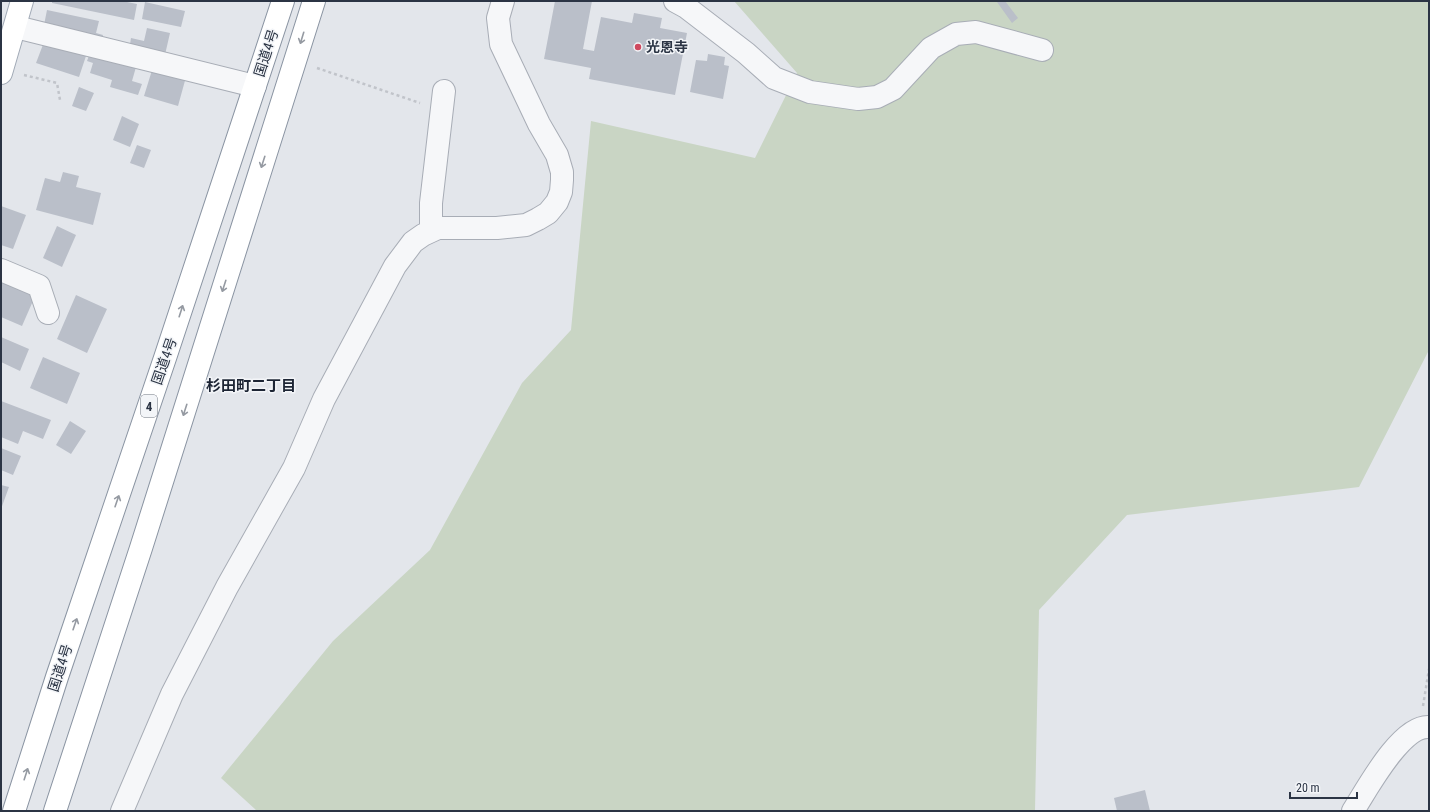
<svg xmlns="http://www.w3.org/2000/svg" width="1430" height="812" font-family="'Roboto Condensed','Noto Sans JP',sans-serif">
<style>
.green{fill:#c9d5c4}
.building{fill:#babfc9}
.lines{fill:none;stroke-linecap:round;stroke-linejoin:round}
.minor-casing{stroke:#a8adb6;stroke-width:24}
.major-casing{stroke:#a2abb7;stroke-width:24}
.highway-casing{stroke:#8a94a2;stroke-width:24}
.path{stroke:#c1c4ca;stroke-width:2.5;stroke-dasharray:3 3;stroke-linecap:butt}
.minor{stroke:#f6f7f9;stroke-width:22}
.major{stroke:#fff;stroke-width:22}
.highway{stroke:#fff;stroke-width:22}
.oneway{stroke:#959aa2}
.poi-dot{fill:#cf495f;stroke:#f3f5f8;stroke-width:1.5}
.labels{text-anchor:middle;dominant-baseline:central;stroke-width:3;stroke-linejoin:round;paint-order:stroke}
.shield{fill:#f3f5f8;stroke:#676e7a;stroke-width:1}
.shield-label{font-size:13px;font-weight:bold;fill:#2b3444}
.poi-label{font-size:14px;font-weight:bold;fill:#2b3444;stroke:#f3f5f8;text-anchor:start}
.street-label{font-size:14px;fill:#2b3444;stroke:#f3f5f8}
.neighbourhood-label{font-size:15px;font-weight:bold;fill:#1d2534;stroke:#f3f5f8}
</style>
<rect width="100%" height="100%" fill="#e3e6eb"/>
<path class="green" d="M734 1H1429V350L1359 487 1127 515 1039 610 1035 811H257L221 778 333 641 430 550 522 383 571 330 591 121 755 158 797 73Z"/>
<path class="building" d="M52 1H122L137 4 134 20 52 3Z
M555 1H592L583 49 594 51 601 17 632 23 634 13 662 18 660 28 687 33 675 95 589 79 591 68 544 59Z
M998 1H1005L1018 18 1012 23 997 2Z
M145 2 185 11 181 27 142 19Z
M47 10 99 21 96 33 103 35 101 43 43 30Z
M147 28 170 33 164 59 129 51 131 38 144 41Z
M44 42 86 56 79 77 36 63Z
M90 53 136 67 132 81 142 84 138 95 110 87 112 80 90 73 93 63 87 61Z
M708 54 725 57 724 65 729 66 723 99 690 92 696 60 707 61Z
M153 67 186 77 178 106 144 96Z
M79 87 94 93 86 111 72 106Z
M122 116 139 124 130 147 113 140Z
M137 145 151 150 144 168 130 163Z
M63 172 79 176 76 187 101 193 93 225 36 210 45 178 60 182Z
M1 206 26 215 13 249 1 245Z
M57 226 76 235 62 267 43 258Z
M1 279 36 294 22 326 1 317Z
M76 295 107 309 87 353 57 339Z
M1 337 29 349 20 371 1 362Z
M43 357 80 373 67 404 30 388Z
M1 401 51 420 43 439 23 431 18 444 1 437Z
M70 421 86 431 71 454 56 445Z
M1 448 21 456 13 475 1 470Z
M1 485 9 487 1 509Z
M1145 790 1150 811H1117L1114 798Z"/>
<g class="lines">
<defs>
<path id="minor" d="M675 1 686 7 746 53 774 78 810 92 858 99 877 97 893 89 931 48 956 34 976 32 1042 50
M16 27 255 86
M431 231V203L444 91
M1 270 39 286 48 313
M122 811 172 694 227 587 294 468 324 399 395 266 413 242 423 235 438 228H497L526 225 538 219 548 213 557 202 561 192 562 180V172L557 155 539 124 501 44 498 18 503 1
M1353 811C1367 789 1401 725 1429 727"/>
<path id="major" d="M1 73 22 1"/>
<path id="highway" d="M14 811 57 677 165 358 283 1
M55 811 141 548 314 1"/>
</defs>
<use href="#minor" class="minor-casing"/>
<use href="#major" class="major-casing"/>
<use href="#highway" class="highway-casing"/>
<path class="path" d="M317 68 420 103
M24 75 57 83 60 100
M1423 706 1429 669"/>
<use href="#minor" class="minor"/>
<use href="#major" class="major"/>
<use href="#highway" class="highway"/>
</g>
<defs><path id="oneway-shaft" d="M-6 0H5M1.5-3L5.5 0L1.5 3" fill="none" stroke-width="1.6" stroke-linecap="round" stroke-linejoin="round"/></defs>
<g class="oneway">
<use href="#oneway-shaft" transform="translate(302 38) rotate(107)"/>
<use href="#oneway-shaft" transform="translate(263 162) rotate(108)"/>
<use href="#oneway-shaft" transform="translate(224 286) rotate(108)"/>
<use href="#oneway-shaft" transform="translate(181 311) rotate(-72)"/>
<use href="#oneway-shaft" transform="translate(185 410) rotate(108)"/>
<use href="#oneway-shaft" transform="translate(117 501) rotate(-71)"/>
<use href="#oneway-shaft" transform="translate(75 624) rotate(-71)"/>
<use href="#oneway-shaft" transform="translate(26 774) rotate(-72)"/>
</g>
<circle class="poi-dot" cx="638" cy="47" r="4"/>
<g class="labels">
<rect class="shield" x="141" y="395" width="16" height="22" rx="3"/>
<g class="shield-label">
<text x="149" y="406">4</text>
</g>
<g class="poi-label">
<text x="646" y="47">光恩寺</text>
</g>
<g class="street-label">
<text transform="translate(266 53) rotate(-72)">国道4号</text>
<text transform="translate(164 361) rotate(-71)">国道4号</text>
<text transform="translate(60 668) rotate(-72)">国道4号</text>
</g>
<g class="neighbourhood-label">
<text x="251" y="386">杉田町二丁目</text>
</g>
</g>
<rect width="1430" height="812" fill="none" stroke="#2b3444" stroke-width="4"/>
<path d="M1290 792v6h67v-6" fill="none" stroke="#2b3444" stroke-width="2"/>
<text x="1296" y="792" font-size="12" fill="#2b3444" stroke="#f3f5f8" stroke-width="3" paint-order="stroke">20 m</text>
</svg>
